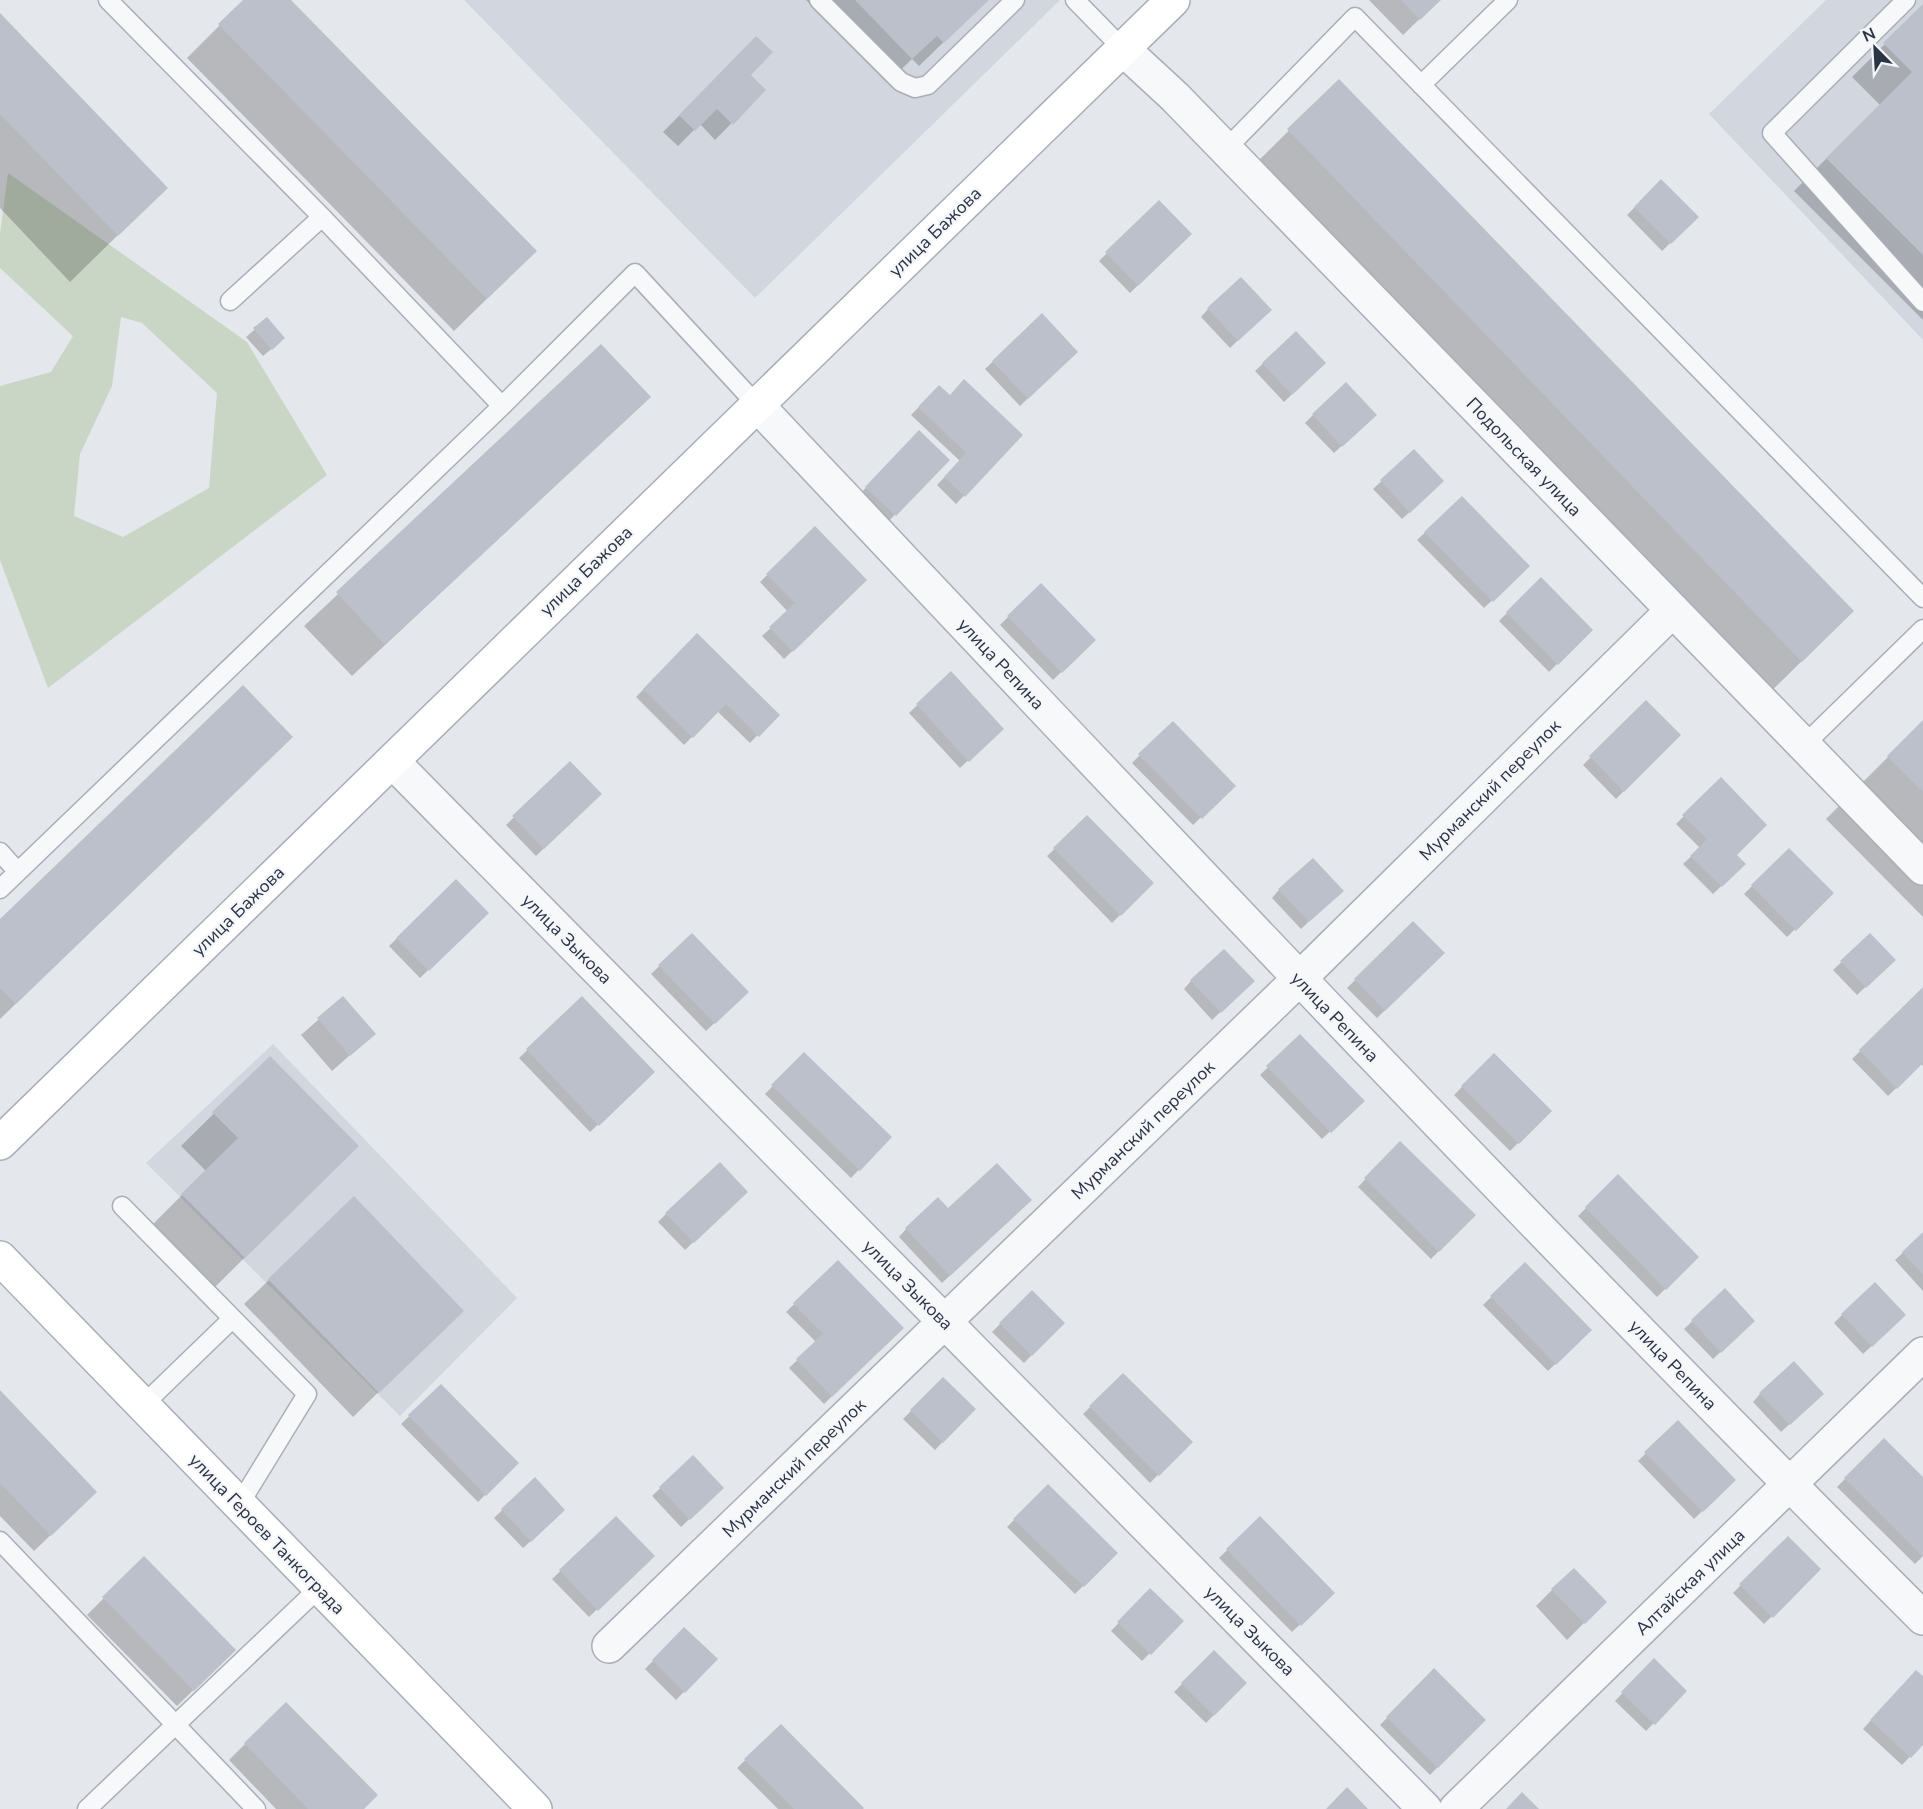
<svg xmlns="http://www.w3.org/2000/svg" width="1923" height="1809" font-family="'Nunito Sans',sans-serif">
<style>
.built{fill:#d2d6de}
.green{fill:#c9d6c5;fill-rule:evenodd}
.shadow{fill:#0003}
.building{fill:#bbc0ca}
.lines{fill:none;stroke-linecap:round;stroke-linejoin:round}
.lane-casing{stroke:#a9aeb7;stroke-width:21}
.street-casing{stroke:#a9aeb7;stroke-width:36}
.secondary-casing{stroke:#a9aeb7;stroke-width:36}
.lane{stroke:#f7f8fa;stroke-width:18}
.street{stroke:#f7f8fa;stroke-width:33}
.secondary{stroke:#fff;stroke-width:33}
.labels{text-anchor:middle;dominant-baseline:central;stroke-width:4.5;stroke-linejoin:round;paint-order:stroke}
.street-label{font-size:18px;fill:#2b3445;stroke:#f4f6f9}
</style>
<rect width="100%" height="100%" fill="#e4e7ec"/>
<path class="built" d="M464 0H1060L755 298Z
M1826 0H1923V340L1709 114Z
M273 1044 517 1298 400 1416 146 1163Z"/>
<path class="green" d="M8 173 247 342 327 475 48 688 0 560V386L51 372 73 336 0 268V234ZM121 317 142 323 217 393 209 488 123 537 74 516 80 454 112 386Z"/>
<path class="shadow" d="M245 0H289L502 284 454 331 187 58Z
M806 0H987L919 66 912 59 887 83Z
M1369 0H1439L1403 35Z
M1923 6V320L1794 191 1880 105 1852 77Z
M0 15 166 188 70 282 0 208Z
M756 38 749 75 764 90 715 140 700 124 678 146 663 132Z
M1339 81 1806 657 1755 707 1242 177Z
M1661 181 1697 217 1662 251 1627 215Z
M1159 202 1190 234 1130 293 1099 261Z
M1208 309 1262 317 1230 348 1201 317Z
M1042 315 1076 352 1020 406 985 369Z
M267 319 275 346 263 356 246 337Z
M1296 333 1316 371 1284 402 1255 371Z
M601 347 649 397 352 676 304 626Z
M939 387 950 396 1021 435 956 504 937 485 960 461 911 415Z
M1313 415 1367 422 1334 453 1305 423Z
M919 432 948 460 887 523 858 496Z
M1414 451 1435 489 1402 519 1373 489Z
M1462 498 1528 566 1484 608 1417 540Z
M815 529 865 580 784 659 762 636 788 612 760 582Z
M1541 579 1591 630 1549 672 1499 621Z
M1041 585 1094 640 1053 680 1000 625Z
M697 635 777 715 750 743 717 711 684 745 636 697Z
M950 674 1002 729 960 768 909 713Z
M1646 702 1679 735 1616 799 1583 765Z
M1923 722V917L1826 819Z
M1172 723 1234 785 1193 825 1132 763Z
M570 763 600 794 536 856 506 825Z
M258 769 0 1019V921Z
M1721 779 1735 855 1744 864 1713 894 1683 864 1700 848 1676 824Z
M1087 818 1152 883 1112 923 1047 856Z
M1789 850 1832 893 1787 937 1744 894Z
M456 881 486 913 420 978 389 946Z
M1279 890 1334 898 1301 929 1272 898Z
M1413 923 1443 953 1377 1018 1347 988Z
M692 935 747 992 706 1031 651 974Z
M1870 935 1894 960 1857 995 1833 970Z
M1191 981H1253L1212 1020 1184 989Z
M1923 989V1066L1921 1064 1888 1096 1852 1059Z
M343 998 374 1034 332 1071 301 1035Z
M582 998 653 1072 590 1132 519 1058Z
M1300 1036 1362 1101 1322 1139 1260 1075Z
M804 1054 890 1137 851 1178 765 1094Z
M1494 1055 1550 1111 1510 1151 1454 1095Z
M270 1058 357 1146 212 1290 150 1227 206 1171 181 1146Z
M1400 1143 1474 1215 1431 1259 1358 1187Z
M1618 1176 1697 1257 1657 1297 1578 1216Z
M746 1192 685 1250 658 1222 666 1214Z
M1022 1208 942 1283 899 1237 906 1229 948 1210Z
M1923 1234V1291L1895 1260Z
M838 1262 902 1328 824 1404 789 1368 816 1342 786 1312Z
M1525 1264 1590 1330 1548 1371 1483 1305Z
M269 1280 437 1335 353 1417 244 1304Z
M1725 1290 1745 1329 1713 1359 1684 1329Z
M1032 1292 1063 1323 1024 1363 992 1332Z
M1842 1315 1896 1323 1863 1354 1834 1323Z
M1123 1375 1190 1442 1150 1483 1083 1414Z
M943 1379 974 1409 935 1450 903 1419Z
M441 1386 517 1463 478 1502 401 1424Z
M0 1393 79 1508 34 1551 0 1516Z
M1760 1394 1814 1401 1781 1432 1753 1402Z
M1678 1422 1734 1480 1694 1519 1638 1461Z
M1884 1440 1923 1479V1556L1915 1564 1837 1487Z
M693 1457 722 1488 681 1527 652 1496Z
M534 1479 556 1518 523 1548 494 1518Z
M1048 1486 1116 1553 1075 1594 1007 1527Z
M616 1518 653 1556 589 1617 552 1579Z
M1260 1518 1333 1593 1292 1632 1219 1558Z
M1788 1538 1819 1569 1764 1624 1733 1593Z
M144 1558 218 1666 177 1706 87 1615Z
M1150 1590 1182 1621 1142 1661 1111 1631Z
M1552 1590 1605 1602 1567 1640 1536 1606Z
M684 1629 716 1659 676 1700 645 1669Z
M1214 1652 1245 1683 1206 1723 1174 1692Z
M1654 1660 1685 1691 1646 1731 1615 1701Z
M1434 1671 1484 1720 1430 1775 1380 1725Z
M1923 1678V1743L1902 1765 1863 1729 1908 1680Z
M781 1726 861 1809H778L737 1768Z
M245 1744 362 1809H276L229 1760Z"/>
<path class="building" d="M243 0H291L537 251 487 299 218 24Z
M855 0H989L944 43 937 36 912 59Z
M1401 0H1441L1420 20Z
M1923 4V255L1826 158 1912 72 1883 43Z
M0 13 168 188 118 236 0 114Z
M756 36 773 52 751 75 766 90 733 125 717 109 695 131 679 115Z
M1339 79 1854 611 1802 662 1287 129Z
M1661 179 1699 217 1671 244 1634 207Z
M1159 200 1192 234 1138 286 1105 252Z
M1241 277 1272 310 1238 341 1207 308Z
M1042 313 1078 352 1028 399 992 361Z
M267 317 285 338 272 350 253 328Z
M1296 331 1326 363 1292 395 1262 363Z
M601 344 651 397 385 645 336 592Z
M964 379 1023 435 965 497 944 477 966 453 918 407 939 385 950 395Z
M1346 382 1377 415 1342 447 1312 414Z
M919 430 950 460 896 516 865 487Z
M1414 449 1444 481 1410 513 1380 480Z
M1462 496 1530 566 1493 602 1424 532Z
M815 526 867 580 793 652 769 627 795 603 766 574Z
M1541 577 1593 630 1558 665 1506 612Z
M1041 583 1096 640 1062 673 1007 616Z
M697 633 780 715 759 737 726 704 693 738 643 689Z
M951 671 1004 729 969 762 916 704Z
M243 685 293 737 16 1004 0 988V919Z
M1646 700 1681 735 1624 792 1589 756Z
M1923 720V792L1887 756Z
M1173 721 1236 786 1202 819 1138 754Z
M570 761 602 794 544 849 512 816Z
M1721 777 1767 825 1737 855 1746 864 1722 887 1690 856 1707 839 1682 815Z
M1087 815 1154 883 1121 916 1053 848Z
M1789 848 1834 893 1796 931 1751 885Z
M1313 858 1344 891 1309 922 1278 889Z
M456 879 489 913 429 971 396 938Z
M1413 921 1445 953 1385 1011 1354 979Z
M692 933 749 992 715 1024 658 965Z
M1870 933 1896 960 1866 988 1840 961Z
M1224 949 1255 981 1221 1013 1190 980Z
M1923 987V1063L1897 1089 1859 1050Z
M343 996 376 1034 350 1056 317 1018Z
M582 996 655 1072 599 1126 526 1049Z
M1300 1034 1365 1101 1331 1133 1266 1066Z
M804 1052 892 1137 860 1171 771 1085Z
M1494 1053 1552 1111 1519 1144 1461 1086Z
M270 1056 359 1146 245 1258 181 1194 238 1138 212 1112Z
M1400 1141 1476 1215 1439 1252 1364 1178Z
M720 1162 748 1192 694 1243 665 1213Z
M997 1163 1032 1200 950 1276 905 1228 938 1197 948 1208Z
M1618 1174 1699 1257 1666 1290 1585 1207Z
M354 1196 464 1311 379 1393 268 1279Z
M1923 1232V1275L1902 1252Z
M838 1260 904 1328 832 1397 796 1359 823 1334 793 1303Z
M1525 1262 1592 1330 1556 1365 1490 1296Z
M1875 1282 1906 1315 1872 1347 1841 1314Z
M1725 1288 1755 1321 1721 1353 1691 1320Z
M1032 1290 1065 1323 1032 1356 999 1323Z
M1794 1361 1824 1394 1790 1425 1759 1393Z
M1123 1373 1193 1442 1159 1476 1089 1406Z
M943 1377 976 1409 943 1443 910 1410Z
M441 1384 519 1463 486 1496 408 1415Z
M0 1390 97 1492 51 1536 0 1483Z
M1678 1420 1736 1480 1703 1512 1644 1452Z
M1884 1438 1923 1477V1557L1844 1478Z
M693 1455 724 1488 690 1520 659 1487Z
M535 1477 565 1510 531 1542 501 1509Z
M1048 1484 1118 1553 1084 1587 1013 1519Z
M616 1516 655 1556 598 1611 559 1570Z
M1260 1516 1335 1593 1301 1626 1226 1549Z
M1788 1536 1821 1569 1773 1618 1739 1584Z
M144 1556 236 1650 194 1691 102 1597Z
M1574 1568 1607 1602 1585 1624 1551 1589Z
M1150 1588 1184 1621 1151 1655 1117 1622Z
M684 1627 718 1659 685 1693 652 1660Z
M1214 1650 1247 1683 1214 1716 1181 1683Z
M1654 1658 1687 1691 1655 1725 1621 1692Z
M1434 1668 1486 1720 1438 1768 1386 1717Z
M1916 1670 1923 1676V1745L1911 1758 1870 1720Z
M286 1702 378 1795 364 1809H308L244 1743Z
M781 1724 864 1808 863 1809H794L744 1759Z
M1347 1787 1368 1809H1326Z
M1522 1792 1539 1809H1506Z"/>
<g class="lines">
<defs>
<path id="lane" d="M108 0 322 217 502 406
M819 0 901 82 915 88 928 85 1015 0
M1075 0 1123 49
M1906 0 1772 133 1923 302
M1421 85 1508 0
M1226 149 1355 17 1923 598
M230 301 322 217
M1804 745 1923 629
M0 852 17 871
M0 889 502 406 635 273 757 405
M122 1206 307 1394 239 1505
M143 1405 232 1319
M0 1541 256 1809
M87 1809 319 1588"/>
<path id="street" d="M1123 49 1175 97 1923 868
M757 405C1142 813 1526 1222 1923 1618
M392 761 1425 1809
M609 1646 1298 980 1673 610
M1456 1809 1923 1354"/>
<path id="secondary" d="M0 1143 1173 0
M0 1258 535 1809"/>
</defs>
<use href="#lane" class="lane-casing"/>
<use href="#street" class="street-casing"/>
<use href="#secondary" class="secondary-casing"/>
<use href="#lane" class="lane"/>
<use href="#street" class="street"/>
<use href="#secondary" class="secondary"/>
</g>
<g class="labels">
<g class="street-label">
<text transform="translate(935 232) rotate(-44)">улица Бажова</text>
<text transform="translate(1524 457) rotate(46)">Подольская улица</text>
<text transform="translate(586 571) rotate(-44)">улица Бажова</text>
<text transform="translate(1001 664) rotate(47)">улица Репина</text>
<text transform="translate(1490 790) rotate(-45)">Мурманский переулок</text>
<text transform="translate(238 911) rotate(-44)">улица Бажова</text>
<text transform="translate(567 939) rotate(45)">улица Зыкова</text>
<text transform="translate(1335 1017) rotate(46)">улица Репина</text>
<text transform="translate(1143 1130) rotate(-44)">Мурманский переулок</text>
<text transform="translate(908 1285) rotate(45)">улица Зыкова</text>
<text transform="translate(1673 1365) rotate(46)">улица Репина</text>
<text transform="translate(794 1468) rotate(-44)">Мурманский переулок</text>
<text transform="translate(267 1534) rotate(46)">улица Героев Танкограда</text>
<text transform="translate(1690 1582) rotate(-44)">Алтайская улица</text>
<text transform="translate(1250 1631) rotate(45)">улица Зыкова</text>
</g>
</g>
<g transform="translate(1875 48) rotate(336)" stroke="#f4f6f9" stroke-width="4.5" paint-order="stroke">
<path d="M0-4.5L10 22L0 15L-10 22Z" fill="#2b3445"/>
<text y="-9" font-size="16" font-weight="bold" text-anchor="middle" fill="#2b3445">N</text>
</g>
</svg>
